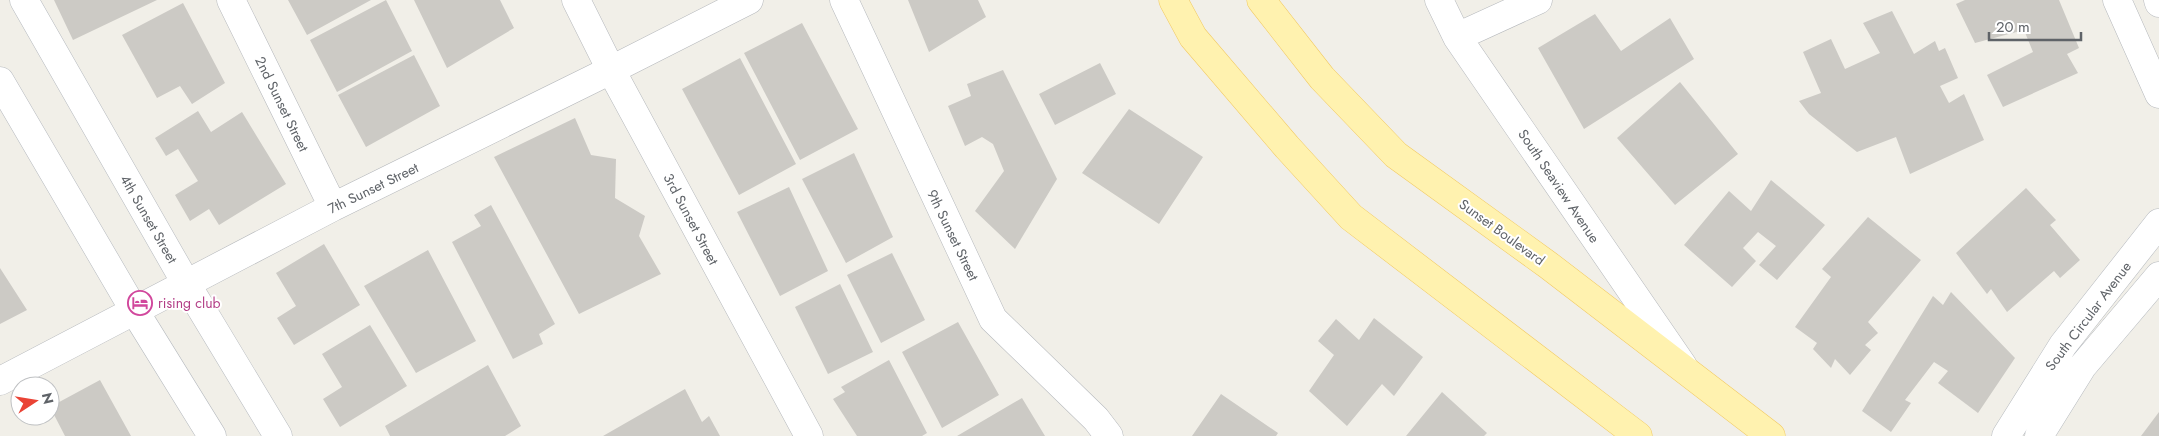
<svg xmlns="http://www.w3.org/2000/svg" width="2159" height="436" font-family="Jost,sans-serif">
<style>
.building{fill:#cccac5}
.lines{fill:none;stroke-linecap:round;stroke-linejoin:round}
.street-casing{stroke:#b5b8bc;stroke-width:29}
.secondary-casing{stroke:#b6babf;stroke-width:29}
.primary-casing{stroke:#f2c960;stroke-width:29}
.street{stroke:#fff;stroke-width:28}
.secondary{stroke:#fff;stroke-width:28}
.primary{stroke:#fff2af;stroke-width:28}
.labels{text-anchor:middle;dominant-baseline:central;stroke-width:4;stroke-linejoin:round;paint-order:stroke}
.street-label{font-size:14px;fill:#5f6368;stroke:#fff}
.hotel-label{font-size:14px;fill:#b23c85;stroke:#fff;text-anchor:start}
</style>
<rect width="100%" height="100%" fill="#f1efe8"/>
<path class="building" d="M54 0H157L73 40Z
M288 0H371L307 35Z
M386 0 412 51 337 92 310 40Z
M414 0H500L514 28 447 68Z
M908 0H978L986 17 929 52Z
M1965 0H2059L2079 48 2067 54 2078 73 2003 107 1987 75 2033 52 2024 30 1975 43 1956 4Z
M183 3 225 83 192 104 180 86 157 98 122 35Z
M1892 11 1914 54 1935 41 1939 51 1945 48 1958 78 1940 86 1949 103 1964 94 1984 140 1910 174 1896 137 1857 152 1809 114 1799 101 1821 93 1803 52 1831 39 1845 69 1880 53 1863 23Z
M1595 14 1621 51 1670 18 1694 59 1584 129 1538 48Z
M802 23 858 129 800 160 744 53Z
M414 55 440 106 366 147 338 95Z
M740 58 796 164 739 195 682 89Z
M1100 63 1116 94 1055 125 1039 94Z
M1003 70 1057 179 1015 249 975 211 1004 171 993 144 982 137 965 146 948 106 971 96 967 84Z
M1680 82 1738 154 1675 205 1617 138Z
M1129 109 1203 157 1159 224 1082 173Z
M198 111 211 132 242 112 286 184 219 225 209 209 190 221 175 195 198 181 178 149 166 156 155 138Z
M575 118 591 155 616 159 615 198 645 216 639 236 661 274 579 314 494 157Z
M854 153 893 237 846 263 802 179Z
M1771 180 1825 225 1777 280 1759 265 1776 246 1758 232 1743 248 1756 261 1732 287 1684 245 1729 191 1751 211Z
M789 187 828 271 780 296 737 212Z
M2026 188 2056 220 2050 225 2080 260 2060 278 2054 271 2007 312 1991 289 1987 294 1956 253Z
M491 205 555 324 539 334 543 344 513 359 452 242 481 226 474 215Z
M1868 217 1921 260 1868 322 1878 333 1865 345 1871 350 1850 375 1835 359 1831 368 1813 349 1817 343 1795 327 1831 277 1822 269Z
M324 244 360 305 294 345 277 318 296 306 276 273Z
M428 250 476 341 416 373 364 286Z
M892 253 925 320 881 343 847 275Z
M0 268 27 310 0 324Z
M840 284 873 352 828 374 795 307Z
M1951 292 2015 358 1978 413 1938 383 1948 371 1934 362 1905 400 1911 403 1891 432 1862 411 1933 296 1943 305Z
M1374 318 1423 357 1394 396 1382 384 1347 426 1309 391 1334 355 1318 341 1336 319 1359 340Z
M958 322 999 395 942 428 902 352Z
M370 325 407 386 340 427 323 399 342 387 322 354Z
M889 360 927 433 922 436H857L833 399 845 392 841 387Z
M488 365 521 426 505 436H390L385 426Z
M100 380 131 436H65L50 407Z
M685 389 702 422 709 416 720 436H603Z
M1442 392 1487 433 1484 436H1406Z
M1221 394 1278 433 1276 436H1192Z
M1022 398 1045 436H957Z
M2159 412V436H2141Z"/>
<g class="lines">
<defs>
<path id="street" d="M231 0 333 207
M576 0 611 70 809 436
M844 0 993 319 1096 419 1109 436
M1439 0 1457 37 1683 366
M2117 0 2159 94
M2158 0 2159 3
M1457 37 1538 0
M0 381 333 207 611 70 749 0"/>
<path id="secondary" d="M24 0 187 285 278 436
M0 81 134 310 212 436
M2006 436 2063 345 2159 223
M2039 436 2082 367 2159 276"/>
<path id="primary" d="M1173 0 1193 37 1287 147 1351 217 1638 436
M1261 0 1322 78 1396 155 1548 265 1771 436"/>
</defs>
<use href="#street" class="street-casing"/>
<use href="#secondary" class="secondary-casing"/>
<use href="#primary" class="primary-casing"/>
<use href="#street" class="street"/>
<use href="#secondary" class="secondary"/>
<use href="#primary" class="primary"/>
</g>
<defs>
<symbol id="hotel-ring" viewBox="-11 -11 22 22"><circle r="9.5" fill="#fff" stroke="#d1479c" stroke-width="1.5"/><path d="M-6-4.5h1.5V1H6V5H4.5V3h-9V5H-6ZM-4 0a1.8 1.8 0 1 1 3.6 0ZM.5 0V-2.5h3Q6-2.5 6 0Z" fill="#d1479c"/></symbol>
</defs>
<g fill-rule="evenodd">
<use href="#hotel-ring" x="126" y="289" width="28" height="28"/>
</g>
<g class="labels">
<g class="street-label">
<text transform="translate(282 104) rotate(64)">2nd Sunset Street</text>
<text transform="translate(1559 186) rotate(56)">South Seaview Avenue</text>
<text transform="translate(373 188) rotate(-26)">7th Sunset Street</text>
<text transform="translate(149 219) rotate(60)">4th Sunset Street</text>
<text transform="translate(691 219) rotate(62)">3rd Sunset Street</text>
<text transform="translate(1502 232) rotate(36)">Sunset Boulevard</text>
<text transform="translate(953 235) rotate(64)">9th Sunset Street</text>
<text transform="translate(2088 316) rotate(-53)">South Circular Avenue</text>
</g>
<g class="hotel-label">
<text x="158" y="303">rising club</text>
</g>
</g>
<g transform="translate(35 401) rotate(78)"><circle r="24" fill="#ffffff" stroke="#bfc1c3"/>
<path d="M0-4L9 19L0 12L-9 19Z" fill="#ea4335"/>
<text y="-8" font-size="14" font-weight="bold" text-anchor="middle" fill="#5f6368">N</text>
</g>
<path d="M1989 32v8h92v-8" fill="none" stroke="#5f6368" stroke-width="2.5"/>
<text x="1996" y="32" font-size="15" fill="#5f6368" stroke="#ffffff" stroke-width="4" paint-order="stroke">20 m</text>
</svg>
